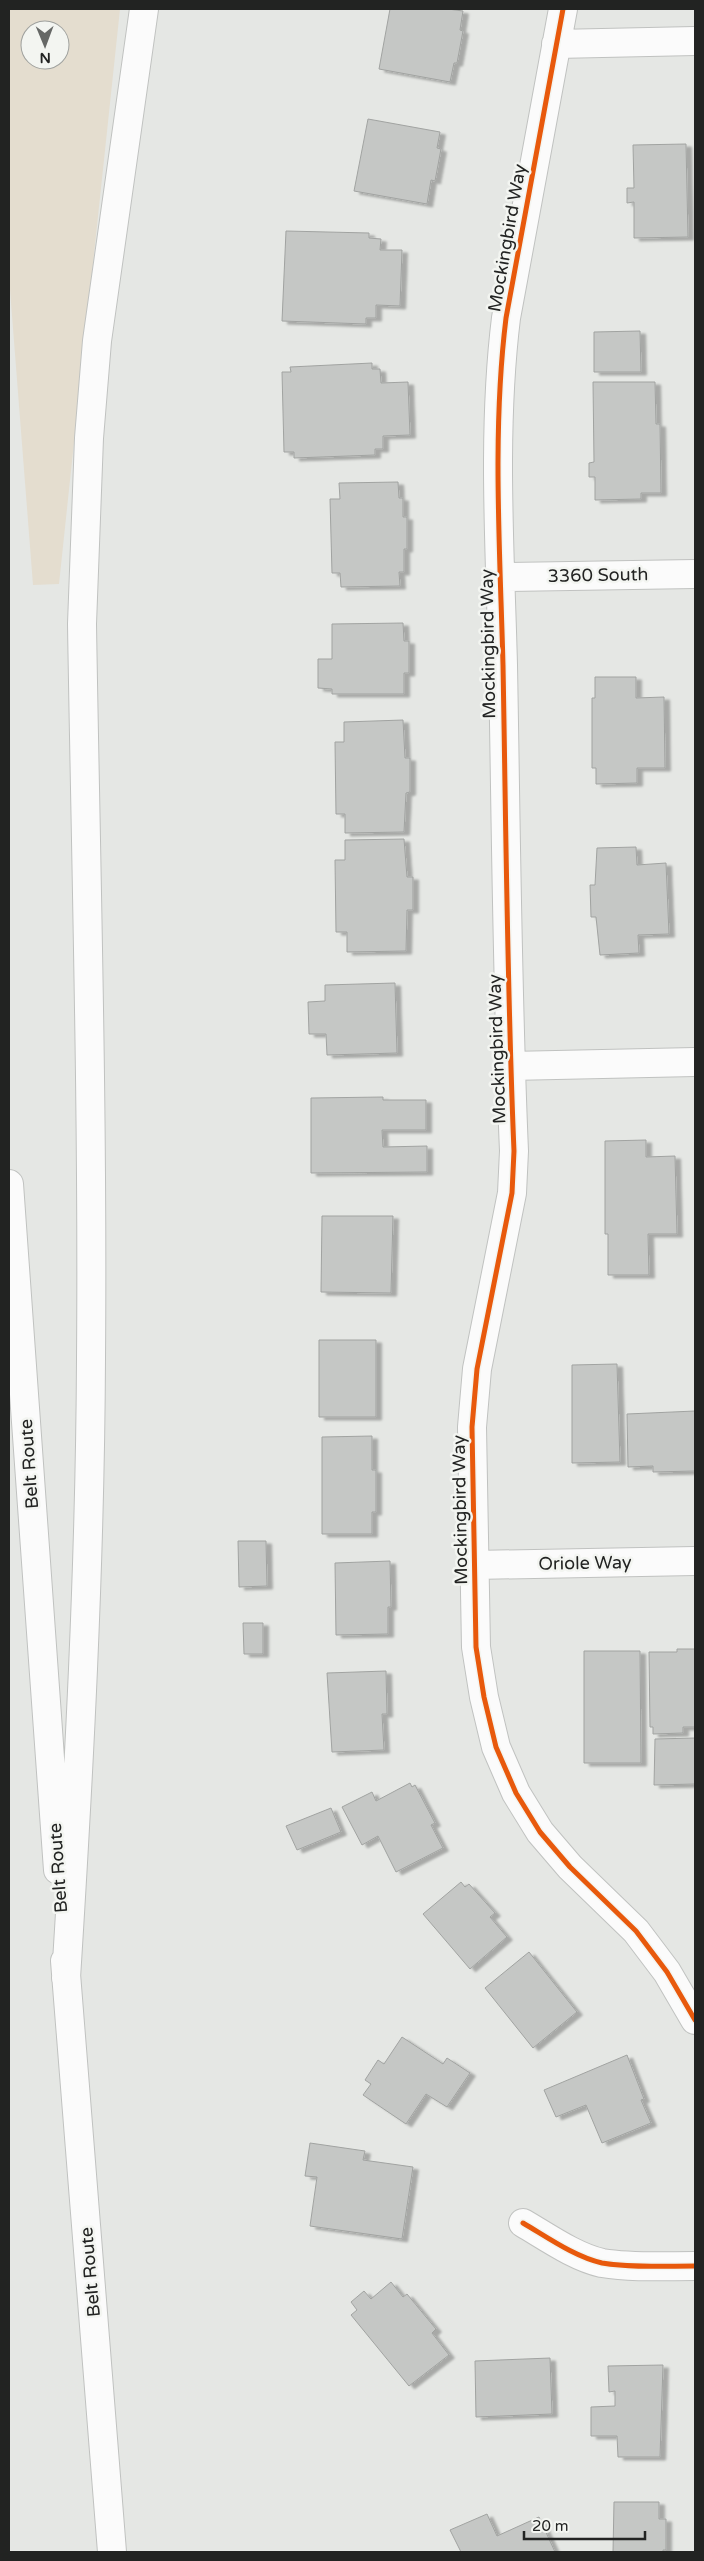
<svg xmlns="http://www.w3.org/2000/svg" width="704" height="2561" font-family="'Varela Round',sans-serif">
<style>
.green{fill:#e4ddcf;fill-rule:evenodd}
.building{fill:#c5c7c5;stroke:#a1a3a1;filter:url(#shadow)}
.lines{fill:none;stroke-linecap:round;stroke-linejoin:round}
.minor-casing{stroke:#c0c2c0;stroke-width:30}
.motorway-casing{stroke:#c0c2c0;stroke-width:30}
.minor{stroke:#fbfbfb;stroke-width:28}
.motorway{stroke:#fbfbfb;stroke-width:28}
.cycleway-casing{stroke:#f3f5f1;stroke-width:8}
.cycleway{stroke:#e8590c;stroke-width:5}
.labels{text-anchor:middle;dominant-baseline:central;stroke-width:5;stroke-linejoin:round;paint-order:stroke}
.street-label{font-size:18px;fill:#222322;stroke:#f3f5f1}
</style>
<defs>
<filter id="shadow"><feDropShadow dx="5.5" dy="3" stdDeviation="1" flood-color="#0004"/></filter>
</defs>
<rect width="100%" height="100%" fill="#e5e7e4"/>
<path class="green" d="M9 9H120L59 584 33 585 9 277ZM30 30H60V60H30Z"/>
<path class="building" d="M390 9H448L463 11 460 30 463 31 457 63H454L450 82 379 69Z
M368 119 440 132 437 148 441 149 435 181 431 180 427 204 354 191Z
M686 144 688 237 634 238V202L627 203V188H634L633 145Z
M286 231 369 233V238L381 239 380 250H402L400 306 376 305V318H366V324L282 321Z
M640 331 641 372H594V332Z
M372 363V369H380L381 383 408 382 410 435 383 436V449H375V455L294 458V452H284L282 372H291L290 367Z
M593 382H655L656 424H660L661 493H641V499L595 500V477H589V463L594 462Z
M398 482 399 498H403V517H407V549H404V572H399L400 586 341 587 340 573H332L330 499H340L339 483Z
M403 623 404 641H409V673H404V694H332V689L318 688V659H332V624Z
M595 677H636V698L664 697 665 768H637V783L596 784V768H592V698H595Z
M403 720 405 758H410V792L406 793 404 832 345 833V814H336L335 742H344V722Z
M404 839 407 877H413V910H407L406 951 347 952V932H336L335 860H345V840Z
M636 847 637 865 666 863 669 934 638 935 639 953 600 955 596 917H591L590 885H595L597 848Z
M395 983 397 1053 327 1055 326 1034H309L308 1002 325 1001V985Z
M383 1097V1100H426V1130H382L383 1147 427 1146V1172L311 1173V1098Z
M646 1140V1157L675 1156 677 1234H648L649 1275H608V1234H605V1141Z
M322 1216H393L391 1293 321 1292Z
M319 1340H376V1417H319Z
M617 1364 620 1462 572 1463V1365Z
M695 1411V1471L653 1472V1466L628 1467 627 1414Z
M372 1436V1470H376V1512H372V1534H322V1437Z
M238 1541H266L267 1586 239 1587Z
M390 1561 391 1607H388V1634L336 1635 335 1563Z
M243 1623H263V1654H244Z
M677 1649H695V1727H683V1733L653 1734V1727H650L649 1652H677Z
M584 1651H640L641 1763H584Z
M386 1671 387 1714H382L384 1750 332 1752 327 1673Z
M695 1738V1784L654 1785 655 1739Z
M410 1783 412 1787 415 1785 435 1823 431 1825 443 1848 396 1872 378 1836 362 1845 342 1807 372 1792 376 1801Z
M331 1808 341 1832 297 1850 286 1826Z
M461 1882 465 1887 469 1884 495 1913 490 1917 507 1937 470 1969 423 1914Z
M529 1952 577 2012 533 2048 485 1988Z
M402 2037 443 2064 447 2058 470 2073 447 2107 426 2094 406 2124 363 2095 371 2084 365 2080 378 2060 384 2064Z
M627 2055 644 2099 641 2100 651 2123 602 2143 586 2105 556 2117 544 2090Z
M310 2143 365 2151 363 2160 413 2167 402 2239 310 2226 317 2177 305 2176Z
M391 2282 403 2297 407 2294 436 2329 432 2333 449 2355 409 2386 351 2315 357 2310 351 2302 364 2291 371 2299Z
M550 2358 552 2414 476 2417 475 2361Z
M663 2365 660 2457H618L617 2436H591V2407L615 2406V2391L609 2392 608 2366Z
M614 2502H659V2519H666V2550H663V2552H613Z
M487 2514 497 2536 539 2517 555 2552H461L450 2530Z"/>
<g class="lines">
<defs>
<path id="minor" d="M563 9 506 318C492 432 500 550 503 665 506 827 507 989 514 1151L512 1193 477 1369 472 1427 476 1647 484 1697 496 1747 516 1793 540 1832 570 1867 636 1931 667 1972 695 2020
M556 44 695 41
M501 577 695 574
M510 1066 695 1062
M475 1565 695 1561
M523 2223C547 2237 575 2257 602 2263 633 2268 665 2266 695 2266"/>
<path id="motorway" d="M9 1184 58 1870
M65 1961 112 2552
M66 1978C79 1772 90 1566 91 1359 93 1114 86 869 82 624L89 438 97 341 144 9"/>
</defs>
<use href="#minor" class="minor-casing"/>
<use href="#motorway" class="motorway-casing"/>
<use href="#minor" class="minor"/>
<use href="#motorway" class="motorway"/>
<defs>
<path id="cycleway" d="M563 9 506 318C492 432 500 550 503 665 506 827 507 989 514 1151L512 1193 477 1369 472 1427 476 1647 484 1697 496 1747 516 1793 540 1832 570 1867 636 1931 667 1972 695 2020
M523 2223C547 2237 575 2257 602 2263 633 2268 665 2266 695 2266"/>
</defs>
<use href="#cycleway" class="cycleway-casing"/>
<use href="#cycleway" class="cycleway"/>
</g>
<g class="labels">
<g class="street-label">
<text transform="translate(507 238) rotate(-80)">Mockingbird Way</text>
<text transform="translate(598 575) rotate(-1)">3360 South</text>
<text transform="translate(488 644) rotate(-91)">Mockingbird Way</text>
<text transform="translate(497 1049) rotate(-92)">Mockingbird Way</text>
<text transform="translate(29 1464) rotate(-94)">Belt Route</text>
<text transform="translate(460 1510) rotate(-91)">Mockingbird Way</text>
<text transform="translate(585 1563) rotate(-1)">Oriole Way</text>
<text transform="translate(58 1868) rotate(-94)">Belt Route</text>
<text transform="translate(90 2272) rotate(-95)">Belt Route</text>
</g>
</g>
<rect width="704" height="2561" fill="none" stroke="#222322" stroke-width="20"/>
<g transform="translate(45 45) rotate(179)"><circle r="24" fill="#f3f5f1" stroke="#9fa19e"/>
<path d="M0-4L9 19L0 12L-9 19Z" fill="#666866"/>
<text y="-8" font-size="14" font-weight="bold" text-anchor="middle" fill="#222322">N</text>
</g>
<path d="M524 2531v8h121v-8" fill="none" stroke="#222322" stroke-width="2.5"/>
<text x="532" y="2531" font-size="15" fill="#222322" stroke="#f3f5f1" stroke-width="4" paint-order="stroke">20 m</text>
</svg>
